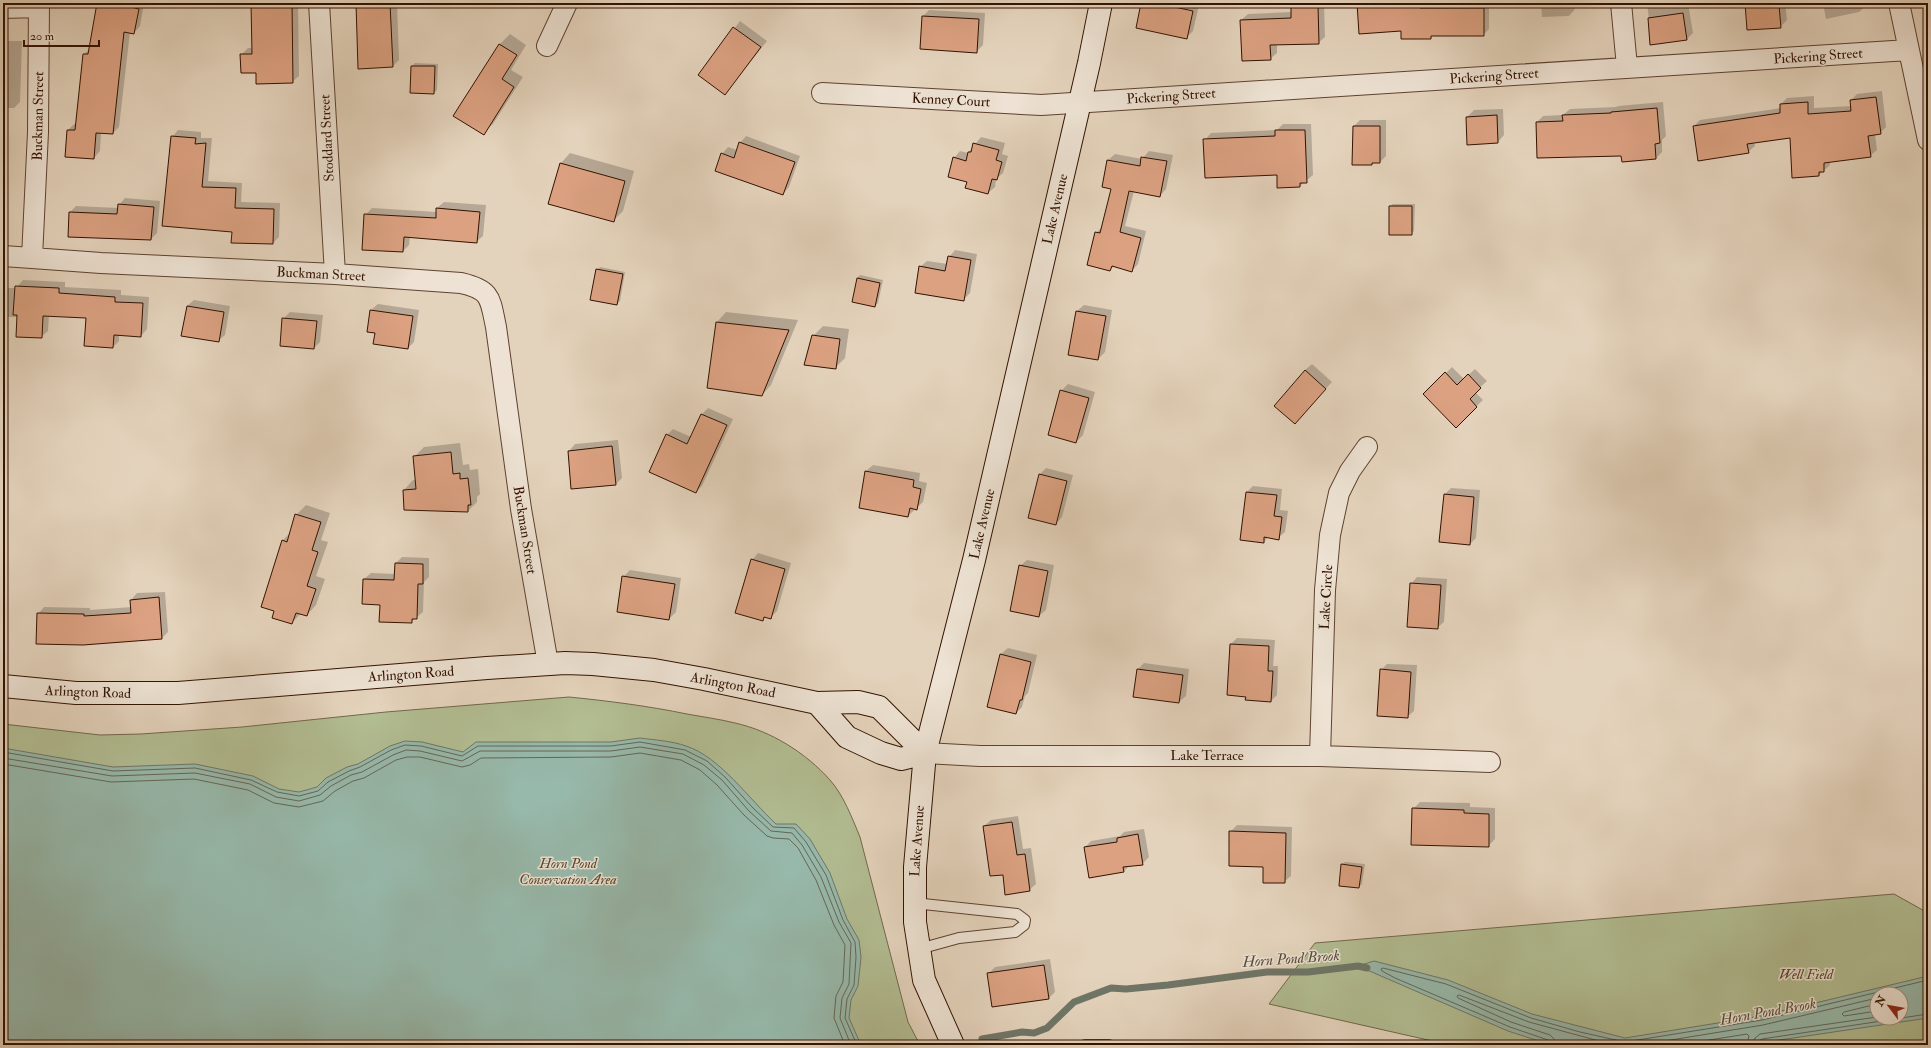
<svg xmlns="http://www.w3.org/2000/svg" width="1931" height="1048" font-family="'IM FELL Double Pica',serif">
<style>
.green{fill:#b2bd92;stroke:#72684a;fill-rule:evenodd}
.water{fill:#97b9ab;stroke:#6f7667;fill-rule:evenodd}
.shadow{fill:#0003}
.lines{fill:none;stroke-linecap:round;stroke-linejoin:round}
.shore{stroke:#646656;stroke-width:1}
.stream{stroke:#6f7667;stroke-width:7}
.building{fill:#dba181;stroke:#321201}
.lane-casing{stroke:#5e4230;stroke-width:12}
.street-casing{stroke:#5e4230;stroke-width:22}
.secondary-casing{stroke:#321201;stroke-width:24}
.lane{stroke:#ede2d3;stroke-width:10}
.street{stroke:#ede2d3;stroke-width:20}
.secondary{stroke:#ede2d3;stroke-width:22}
.labels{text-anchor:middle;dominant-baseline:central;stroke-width:3;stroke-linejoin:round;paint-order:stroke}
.street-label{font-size:14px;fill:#321201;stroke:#ede2d3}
.park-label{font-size:14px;font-style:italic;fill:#58452c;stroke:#ede2d3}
.water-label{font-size:15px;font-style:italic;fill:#554c3c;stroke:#ede2d3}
</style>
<rect width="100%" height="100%" fill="#e4d3bc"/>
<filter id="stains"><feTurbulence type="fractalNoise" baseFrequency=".005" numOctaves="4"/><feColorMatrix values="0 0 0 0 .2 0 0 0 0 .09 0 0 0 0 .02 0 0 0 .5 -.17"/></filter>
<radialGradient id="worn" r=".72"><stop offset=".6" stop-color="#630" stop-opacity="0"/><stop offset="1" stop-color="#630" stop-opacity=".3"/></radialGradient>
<path class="green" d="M569 697C609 701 648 706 687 714 703 717 719 719 735 723 771 731 806 753 830 780 844 796 852 818 860 837L908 1022 920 1045H3V724L100 735 141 734 242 727 386 712Z
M1894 894 1928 913V1045H1450L1269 1004 1315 943ZM1877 994H1901V1018H1877Z"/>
<path class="water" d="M640 738C655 740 672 741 686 746 720 757 749 799 776 824H796L810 839 830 873 847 919 859 940 861 957 858 986 851 1000 849 1018 861 1045H3V748L113 767 195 764 253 776 279 789 299 792 317 787 326 778 347 767 358 764 390 746 405 741 422 742 463 752 476 742H611Z
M1374 961 1448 980 1532 1014 1625 1038 1761 1016 1928 976V1018L1746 1045H1551L1508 1031 1358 966ZM1877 994H1901V1018H1877Z"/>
<path class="shadow" d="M98 3H144L140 26 134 33 130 32 119 127 113 133H101L100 151 94 158 68 130 74 124H77L84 54 90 49Z
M252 3H298L299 76 292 82 257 72 241 55 248 48H253Z
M357 3H397L399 60 393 66Z
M1142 3 1199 5 1193 31 1186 38Z
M1294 3H1324L1325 37 1318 43 1277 44V53L1270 59 1241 20 1248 14 1292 12V5Z
M1359 3H1489V29L1483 35H1433L1431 38 1402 30Z
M1541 3H1575V9L1569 16 1542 17Z
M1647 3H1688L1693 33 1687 39 1652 43Z
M1746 3H1785L1787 20 1780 27Z
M1823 3H1865L1866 6 1859 12 1826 19Z
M929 10 985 13 983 45 976 52 923 16Z
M740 21 767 41 725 94 699 75Z
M510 34 526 45 511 70 523 77 493 124 483 133 455 115 500 44Z
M3 41H22L20 102 14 108H3Z
M415 63 438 64 437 90 434 93 412 66Z
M1882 91 1886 127 1880 133 1875 134 1877 150 1870 156 1830 161V165L1819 175 1791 136 1754 142 1755 146 1748 152 1694 126 1700 120 1781 108V104L1787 98 1814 96V108L1852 106 1851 100 1857 94Z
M1663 102 1666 136 1662 140V152L1656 158 1622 155 1537 122 1543 116 1563 115 1570 109 1616 107 1618 106Z
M1503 109 1504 135 1498 142 1467 117 1474 110Z
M1360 120H1386V156L1380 162H1375L1372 164H1353L1354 126Z
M1283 124H1311L1313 175 1300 186 1205 140 1211 133 1277 130Z
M178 130 201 132V138H212L208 181 242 183 241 202 280 203 279 237 273 243 233 231 163 225 172 137Z
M746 136 800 156 789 187 783 194 722 154 728 147 737 150 740 143Z
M981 137 1005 143 1002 154 1008 156 1003 173 996 179 995 187 988 193 968 181 954 158 960 151 968 153Z
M1149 151 1173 155 1166 189 1160 196 1134 191 1125 226 1146 231 1138 264 1132 271 1114 266 1110 270 1096 233 1102 227 1113 188 1103 186 1108 160 1115 154 1142 159Z
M570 153 634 171 623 211 613 221 549 203 561 163Z
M125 198 160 201 157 233 151 239 70 212 76 206 118 208 119 205Z
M444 202 486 205 483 236 476 242 410 236 409 245 403 251 365 215 372 208 437 212V208Z
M1393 204H1415L1414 231 1411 234 1390 206Z
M955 250 977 254 970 293 963 300 920 267 927 261 948 264 949 257Z
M600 267 625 272 620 301 617 304 597 270Z
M860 275 883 280 878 303 875 306 857 278Z
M23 280 65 282V287L121 290V295L149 297 147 329 141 336 119 334V341L113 347 87 317 49 315 48 331 41 337 18 317H3V288H16Z
M194 300 230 306 225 335 218 341 182 335 187 306Z
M378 304 419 310 414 342 408 348 376 332 371 310Z
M1084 305 1112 310 1105 352 1098 359 1070 354 1077 311Z
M290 312 323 315 320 342 314 348 283 319Z
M726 312 798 320 771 385 762 395 717 322Z
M823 326 849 329 845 358 835 368 813 336Z
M1312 364 1332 382 1301 416 1305 370Z
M1452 367 1464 379 1475 369 1487 381 1475 392 1483 400 1456 426 1425 394Z
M1068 384 1095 392 1083 435 1076 442 1061 391Z
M708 408 733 419 702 486 696 492 667 435 673 429 691 437 701 415Z
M618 440 622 478 616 484 572 488 569 451 575 444Z
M460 443 463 465 469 464 470 470 478 469 480 494 477 497V502L468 511 404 490 413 480H416L414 457 424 447Z
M873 465 920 473 919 481 927 483 923 502 908 516 860 507 866 471Z
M1046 468 1073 475 1062 517 1056 524 1040 474Z
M1253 486 1282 489 1280 510 1288 511 1285 532 1278 538 1268 537 1264 542 1247 492Z
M1451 488 1480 490 1476 538 1470 544 1440 541 1445 494Z
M306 505 330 513 321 540 328 542 316 576 325 579 316 605 307 615 301 613 292 623 282 541 290 533 296 515Z
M758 553 791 563 777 611 770 618 766 616 763 620 752 560Z
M402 557 429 558V577L424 582 423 612 411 622 381 604 364 579 371 573 396 574V563Z
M1027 560 1054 565 1046 610 1039 616 1020 566Z
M630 570 681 578 676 612 669 619 623 577Z
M1417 577 1447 579 1444 622 1437 628 1411 584Z
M165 592 168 632 162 638 83 644 38 614 44 607 90 608V610L132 607 131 600 137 593Z
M1237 638 1275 640 1273 666H1278L1277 695 1271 701 1247 696 1231 644Z
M1008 648 1037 655 1028 693 1025 696 1022 707 1016 713 1001 654Z
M1144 663 1189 669 1186 696 1179 702 1138 669Z
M1387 664 1417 665 1414 711 1407 717 1381 670Z
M1420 802 1470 803V807L1495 808V839L1488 846 1413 809Z
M1018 816 1023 849 1031 848 1036 884 1029 890 1004 874 984 826 991 820Z
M1237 825 1292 827 1291 876 1284 882 1264 866 1230 832Z
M1144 829 1149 857 1142 864 1130 865 1124 871 1085 847 1091 841 1120 836 1124 832Z
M1345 862 1365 864 1362 884 1359 887 1342 864Z
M1050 959 1055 992 1049 998 993 1006 988 974 995 967Z"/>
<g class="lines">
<path class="shore" d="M3 752 113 771 195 768 251 780 277 792 299 796 318 791 328 782 349 771 360 767 391 750 405 745 421 746 462 756 478 746H611L640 742 685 750 707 761 725 777 752 807 773 827 794 828 806 842 826 875 843 920 855 942 856 957 854 985 847 999 845 1018 857 1045
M3 758 112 776 195 773 250 784 276 797 299 801 320 795 331 786 351 775 362 772 393 755 406 750 420 751 462 761 480 751H611L640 747 683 754 704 765 722 780 749 811 771 831 792 833 802 845 821 877 839 922 851 943 849 984 842 998 840 1018 851 1045
M3 764 111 782 194 779 248 790 274 803 299 807 323 801 335 791 353 781 364 778 396 760 407 757H420L462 767 470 765 481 758 611 757 640 753 681 760 700 770 717 785 744 815 767 836 773 838 789 839 798 848 816 880 834 925 845 945 843 982 836 996 834 1018 845 1045
M1877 1004 1844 1012 1842 1014 1844 1016 1877 1011
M1550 1045 1548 1040 1510 1027 1395 978 1382 971 1381 969 1383 968 1446 984 1531 1018 1580 1032 1625 1042 1762 1020 1928 980
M1555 1045 1554 1039 1550 1035 1511 1022 1458 998 1457 996 1459 995 1529 1022 1614 1045
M1640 1045 1763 1025 1877 998
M1678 1045 1747 1034 1749 1036 1747 1045
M1753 1045 1755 1038 1760 1034 1877 1017
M1758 1045 1759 1041 1762 1039 1928 1014"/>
<path class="stream" d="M982 1039 1022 1032 1034 1033 1047 1028 1074 1002 1111 988 1126 989 1168 985 1267 972H1308L1358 966 1367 968"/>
</g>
<path class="building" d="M97 3H131V7L139 9 134 34 124 32 113 134 96 133 94 159 65 157 67 130H75L83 54H88Z
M251 3H292L293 83 256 84V73H241L240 54H252Z
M356 3H390L393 67 358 69Z
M1141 3H1156L1193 11 1187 39 1136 28Z
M1357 3H1420V8H1484V36H1431V39H1401V31L1359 34Z
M1745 3H1773V6L1779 5 1781 28 1747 30Z
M1291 5H1318L1319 44 1270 45 1271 60 1242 61 1240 20 1291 18Z
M1683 13 1687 40 1650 45 1648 18Z
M922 16 979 19 977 53 920 49Z
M733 27 761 47 725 95 698 75Z
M499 44 517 55 502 79 514 87 484 135 453 116Z
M411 66H435L434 94 410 93Z
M1876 97 1881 134 1868 136 1871 157 1824 163V172H1819V176L1792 178 1790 138 1747 144 1749 153 1698 161 1693 126 1780 113V104L1808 102V114L1851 111 1850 100Z
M1657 108 1660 143 1655 144 1656 159 1622 162 1621 156 1537 158 1536 122 1563 121 1562 115 1611 113V112Z
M1497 115 1498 143 1467 145 1466 117Z
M1353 126H1380V163H1372V165H1352Z
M1275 130H1305L1307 183H1300V187L1277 188V175L1205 178 1203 139 1275 136Z
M171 136 196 138 195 144 206 143 202 187 236 188 235 208 274 209 273 244 231 243 232 232 162 226Z
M739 142 795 162 783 195 715 171 721 153 734 158Z
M973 143 999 150 996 160 1002 162 997 180 992 179 988 194 965 188 967 182 948 177 953 157 966 161 968 152H971Z
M1141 157 1167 161 1160 197 1129 191 1120 232 1141 238 1132 272 1112 266 1110 271 1087 265 1095 232 1100 233 1111 189 1102 187 1107 160 1140 166Z
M560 163 625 181 614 222 548 204Z
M118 204 154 207 151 240 68 237 69 212 117 214Z
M1389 206H1412V235H1389Z
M436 208 480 212 477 243 404 237 403 252 362 250 364 214 436 218Z
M948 256 971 260 964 301 915 293 919 266 945 271Z
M596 269 623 274 617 305 590 300Z
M857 278 880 283 875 307 852 302Z
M15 286 59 288V293L115 297V302L143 303 141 337 114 335 113 348 84 346 86 318 43 316 42 338 16 337 17 315H13Z
M187 306 224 312 219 342 181 336Z
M370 310 413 316 408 349 373 344 375 333 367 332Z
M1076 311 1106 316 1098 360 1068 355Z
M282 318 317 321 314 349 280 346Z
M716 322 789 330 762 396 707 388Z
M812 335 840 339 836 369 804 365Z
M1305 370 1326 389 1295 424 1274 406Z
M1445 372 1457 385 1468 374 1481 388 1470 399 1477 407 1456 428 1423 394Z
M1060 390 1089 398 1076 443 1048 435Z
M701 414 727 425 696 493 649 472 666 434 687 444Z
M612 446 616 485 571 489 568 451Z
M451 452 453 474 460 473V479L468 478 471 505H468V512L404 510 403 490 416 489 413 456Z
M865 471 914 480 913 487 921 489 917 510 910 508 908 517 859 508Z
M1039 474 1067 481 1056 525 1028 518Z
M1246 492 1277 495 1274 516 1282 517 1279 540 1264 537V543L1240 540Z
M1444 494 1474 497 1470 545 1439 542Z
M295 514 321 522 312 550 318 552 307 586 316 589 307 616 296 613 292 624 272 618 274 611 261 607 282 540 287 542Z
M751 559 785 569 771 619 764 617 763 621 735 613Z
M395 563 423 564V584H418L417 619H412V623L379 622 380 605 362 604 363 579 394 580Z
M1019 565 1048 571 1039 617 1010 611Z
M622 576 675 584 669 620 617 612Z
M1410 583 1441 585 1438 629 1407 627Z
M159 597 162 639 83 645 36 644 37 613 84 614V616L131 613 130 600Z
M1230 644 1269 646 1268 671H1273L1271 702 1245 700 1246 697 1227 695Z
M1000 654 1031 662 1022 700H1020L1016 714 987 707Z
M1137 669 1183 675 1179 703 1133 697Z
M1380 669 1411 672 1408 718 1377 716Z
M1412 808 1464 810V813L1489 814V847L1411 845Z
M1012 822 1017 855 1025 854 1030 891 1005 895 1003 875 990 876 983 826Z
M1229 831 1286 833 1285 883H1263V867L1229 866Z
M1138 834 1143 865 1123 867 1124 872 1089 878 1084 847 1117 842V838Z
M1341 864 1362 867 1359 888 1339 886Z
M1044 965 1049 999 992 1007 987 973Z"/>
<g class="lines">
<defs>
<path id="lane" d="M914 903 1017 914 1025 920 1024 925 1015 932 959 938 919 949
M1085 1045H1109"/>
<path id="street" d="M39 3 38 132 32 258 101 263 335 274 461 283C492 290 490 299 496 327L521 509 548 664
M319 3 335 274
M1621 3 1627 67
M1899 3 1928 140
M3 8 39 7
M547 46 567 3
M822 93 1041 105 1909 50
M3 256 32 258
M925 753 980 756H1320L1490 762
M1320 756 1325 590 1330 535 1339 493 1350 471 1367 447"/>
<path id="secondary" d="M3 686 76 693H178L487 668 565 663 593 664 654 670 704 679 817 703 858 702 879 707 925 753
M817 703 847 737 881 753 901 759 925 753
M953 1045 924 980 915 922V867L925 753 974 560 1089 63 1101 3"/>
</defs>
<use href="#lane" class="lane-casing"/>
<use href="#street" class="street-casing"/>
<use href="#secondary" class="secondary-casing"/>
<use href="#lane" class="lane"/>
<use href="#street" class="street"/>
<use href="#secondary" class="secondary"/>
</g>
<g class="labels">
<g class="street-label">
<text transform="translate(1818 56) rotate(-4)">Pickering Street</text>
<text transform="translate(1494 76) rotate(-4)">Pickering Street</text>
<text transform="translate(1171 96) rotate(-4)">Pickering Street</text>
<text transform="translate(951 100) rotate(3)">Kenney Court</text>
<text transform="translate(38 116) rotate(-89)">Buckman Street</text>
<text transform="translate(327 138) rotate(-93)">Stoddard Street</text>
<text transform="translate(1055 209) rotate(-77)">Lake Avenue</text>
<text transform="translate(321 274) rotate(3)">Buckman Street</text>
<text transform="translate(982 524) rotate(-77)">Lake Avenue</text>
<text transform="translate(525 530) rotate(81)">Buckman Street</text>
<text transform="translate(1326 597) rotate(-87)">Lake Circle</text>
<text transform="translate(411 674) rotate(-4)">Arlington Road</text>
<text transform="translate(733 685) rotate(11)">Arlington Road</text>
<text transform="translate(88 692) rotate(2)">Arlington Road</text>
<text x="1207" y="755">Lake Terrace</text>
<text transform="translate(917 841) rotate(-86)">Lake Avenue</text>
</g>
<g class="park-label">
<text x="568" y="863">Horn Pond<tspan x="568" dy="16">Conservation Area</tspan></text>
<text x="1806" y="974">Well Field</text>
</g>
<g class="water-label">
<text transform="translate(1291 959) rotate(-4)">Horn Pond Brook</text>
<text transform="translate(1768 1012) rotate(-10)">Horn Pond Brook</text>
</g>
</g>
<rect width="1931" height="1048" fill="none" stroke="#e4d3bc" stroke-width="16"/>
<rect x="4" y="4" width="1923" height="1040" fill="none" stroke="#321201" stroke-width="2"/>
<rect x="8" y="8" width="1915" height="1032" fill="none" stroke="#321201"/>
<g transform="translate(1889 1006) rotate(302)"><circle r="19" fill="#ede2d3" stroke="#a28f7f"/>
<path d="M0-3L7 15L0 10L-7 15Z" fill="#8f2418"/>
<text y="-6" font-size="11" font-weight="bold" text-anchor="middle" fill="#321201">N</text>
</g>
<path d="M24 40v6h75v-6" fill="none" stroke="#321201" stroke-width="2"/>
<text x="30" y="40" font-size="12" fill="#321201" stroke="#ede2d3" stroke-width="3" paint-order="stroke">20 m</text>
<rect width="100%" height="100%" filter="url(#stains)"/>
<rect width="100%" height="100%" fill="url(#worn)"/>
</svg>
